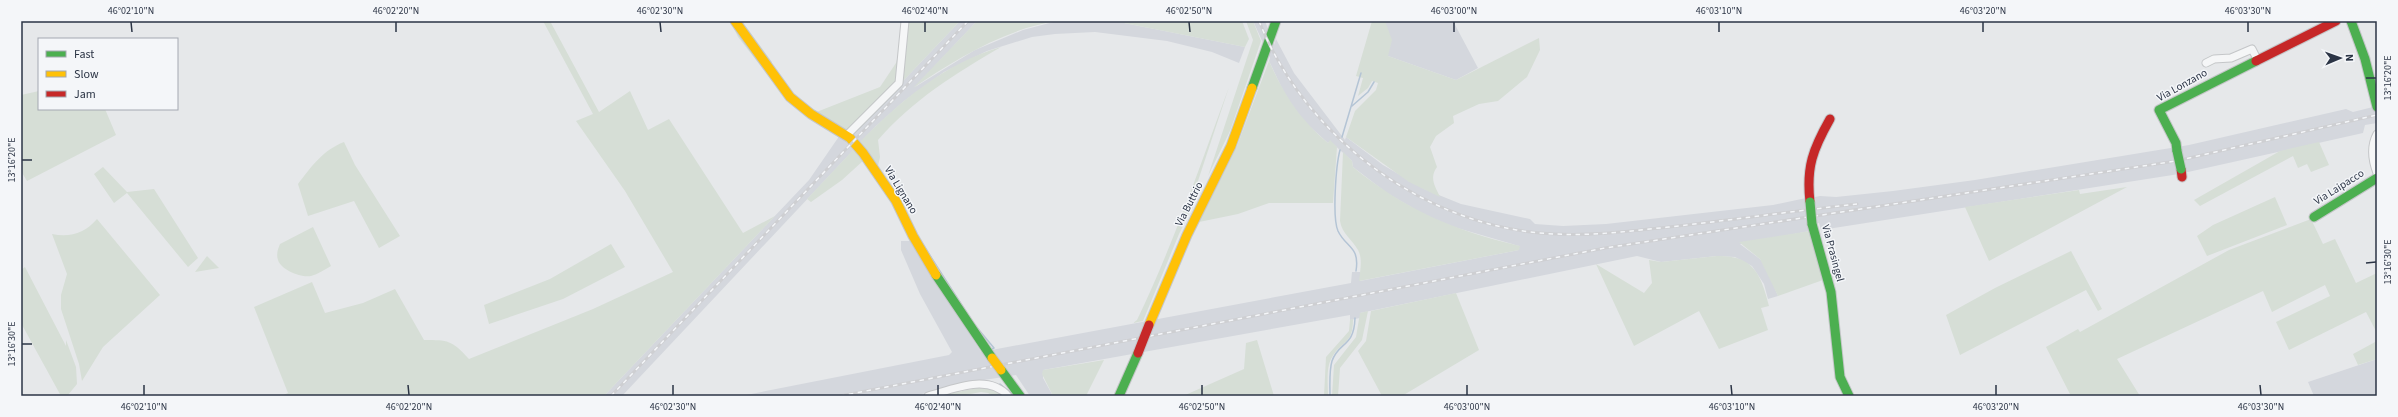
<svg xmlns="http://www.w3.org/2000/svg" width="2398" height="417" font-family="'Source Sans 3',sans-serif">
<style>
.built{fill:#d4d7dd}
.green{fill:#d6ded6}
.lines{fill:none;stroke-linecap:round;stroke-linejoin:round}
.stream{stroke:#b4c4d5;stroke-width:1.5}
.street-casing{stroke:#c4c6c8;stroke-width:9}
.fast-casing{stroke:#c4c6c8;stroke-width:11}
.slow-casing{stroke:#c4c6c8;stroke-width:11}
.jam-casing{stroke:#c4c6c8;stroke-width:11}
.street{stroke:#f5f6f7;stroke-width:7}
.fast{stroke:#4caf50;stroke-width:9}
.slow{stroke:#ffc107;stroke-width:9}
.jam{stroke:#c62828;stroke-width:9}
.rail-casing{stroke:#cecfd2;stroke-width:3}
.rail{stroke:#f4f6f9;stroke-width:1.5;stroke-dasharray:4.5;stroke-linecap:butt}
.fast-bridge-casing{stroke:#c4c6c8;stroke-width:11;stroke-linecap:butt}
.slow-bridge-casing{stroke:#c4c6c8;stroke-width:11;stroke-linecap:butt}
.jam-bridge-casing{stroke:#c4c6c8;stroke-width:11;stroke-linecap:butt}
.fast-bridge{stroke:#4caf50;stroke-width:9}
.slow-bridge{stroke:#ffc107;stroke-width:9}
.jam-bridge{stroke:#c62828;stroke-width:9}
.ticks{fill:none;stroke:#2b3445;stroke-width:1.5}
.labels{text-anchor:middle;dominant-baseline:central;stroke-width:3;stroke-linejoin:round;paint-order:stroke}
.street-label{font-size:11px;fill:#2b3445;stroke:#f4f6f9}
.neatline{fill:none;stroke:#2b3445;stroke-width:1.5}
.ticks-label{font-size:10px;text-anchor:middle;fill:#2b3445}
</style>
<rect width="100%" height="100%" fill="#e6e8ea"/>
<path class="built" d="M960 21H977L915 87 975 50 1023 30 1057 21H1114L1245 47 1239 63 1212 52 1167 41 1095 32 1055 34 1032 37 987 51 944 72 904 101 876 126 622 396H604L809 180 840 135 847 140Z
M1253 21H1265L1274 45 1276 39 1294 73 1345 140 1346 137 1383 165 1424 189 1461 204 1530 219 1535 224 1563 226 1606 224 1773 205 1806 198 1807 204 1816 202 1815 197 1820 196 1836 197 1893 191 1975 180 2189 145 2346 109 2353 112 2377 106V123L2365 125 2363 133 2179 174 1821 230 1819 223 1809 224 1810 231 1740 244 1760 259 1766 267 1778 296 1768 299 1764 284 1752 266 1735 257 1717 256 1661 262 1637 256 1360 313V318L1350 320V315L1043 370V378L1053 396H1030L1016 375 984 380 913 396H741L949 355 952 352 920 294 901 250V241H910L981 352 1351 283 1352 272H1360V281L1519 250V246L1447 225 1423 214 1387 193 1353 167 1352 161 1330 141 1328 143 1307 124 1288 101 1269 61 1270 58Z
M1453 21 1478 68 1456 80 1388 56 1384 22Z
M2377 359V395L2314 396 2308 382Z"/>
<path class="green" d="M543 21H550L599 112 630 91 648 130 669 119 743 233 775 216 604 396H281L288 393 254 307 312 282 325 313 363 303 395 289 424 340C448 340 452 340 469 359L593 309 673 272 625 191 576 121 593 114Z
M730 21H742L772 62 770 65 782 81 774 83 738 37Z
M907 21H960L851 136 814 113 880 87 896 63Z
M977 21H1057C1007 28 954 60 913 88Z
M1114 21H1242L1249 39 1245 47Z
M1246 21H1253L1261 41 1230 131 1208 176 1253 40Z
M1372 21H1385L1392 40 1388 56 1456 80 1539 38 1540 50 1527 77 1498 101 1479 104 1453 116 1454 123 1436 136 1430 147 1437 167C1429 178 1435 186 1440 197L1409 182 1346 137 1355 111 1376 90 1378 83 1372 81 1368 88 1358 96 1363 78 1356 76Z
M1001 47C955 74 914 99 878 140L880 157 878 166 859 143C899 102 945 63 1001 47Z
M1269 61C1285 96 1298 117 1328 143L1330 140 1337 147 1333 203H1269L1238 214 1199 222 1237 146Z
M1229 87 1197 184 1196 200 1179 234 1143 321 1133 323 1137 320C1173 245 1200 166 1229 87Z
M39 91V109H105L116 135 27 181 21 171V95Z
M344 142 355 165 400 236 379 248 354 201 308 216 298 184C311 167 323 150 344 142Z
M2319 142 2329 165 2311 172 2307 164 2298 168 2293 156 2200 206 2194 200 2280 151Z
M855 148 864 160 842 180 811 202 807 199Z
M1343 152 1352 161 1353 167C1404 209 1455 231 1520 246L1519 250 1359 281C1360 271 1363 259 1358 250 1352 239 1342 234 1340 221Z
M103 167 127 192 154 189 198 258 188 267 127 193 114 203 94 174Z
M2127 187 1989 261 1965 207 2079 190 2080 194Z
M2275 197 2287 225 2207 256 2197 236 2213 225Z
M97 219 160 295 103 347 82 381 79 364 61 309V295L67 274 52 234C70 238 85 233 97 219Z
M2311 219 2323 244 2335 239 2356 283 2377 273V333L2366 312 2289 350 2276 322 2330 296 2325 285 2272 312 2263 291 2117 359 2140 396H2071L2046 347 2078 329 2080 332 2229 250Z
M313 227 331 266C324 270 318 274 311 276 301 278 281 270 278 260 276 254 278 249 280 244Z
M1810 231 1823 280 1778 296 1760 259 1739 242Z
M611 244 625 267 563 299 489 324 484 305 550 279Z
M2071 251 2102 309 2098 311 2086 290 1960 355 1946 315 1995 288Z
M207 256 219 268 195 272Z
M1717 256C1754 255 1761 275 1769 306L1761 308 1768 330 1719 349 1699 311 1634 346 1596 264 1644 293 1652 283 1649 260 1661 262Z
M25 267 66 346V340L76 367 77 384 68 395 61 396 21 323V270Z
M1456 293 1479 350 1402 396H1382L1358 351 1366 341 1371 311Z
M1368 311 1362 340 1340 368 1338 396H1332L1334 365 1356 337 1360 313Z
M1353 319C1353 346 1341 340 1331 359 1326 369 1328 384 1328 396H1324L1326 357 1349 331 1350 320Z
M1257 340 1274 396H1183L1244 369 1246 343Z
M2377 341V359L2358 365 2353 354Z
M1104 360 1086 396H1053L1042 374 1043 370Z
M982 387 993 389 1005 396H993L988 393 981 392 960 396H938Z"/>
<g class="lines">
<path class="stream" d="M1352 106 1368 92 1374 82
M1342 137 1361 73
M1340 150C1336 165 1332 217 1338 231 1346 248 1360 246 1356 271
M920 240 974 324 994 348 992 349
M1000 384 1014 396
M1330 396C1330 385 1329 371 1332 361 1339 341 1354 348 1355 318"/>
<defs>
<path id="street" d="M2206 63 2214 59 2231 58 2252 49 2257 59
M2377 134C2370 147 2372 160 2377 173
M846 136 899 83 905 21
M928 396C953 389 988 373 1008 396"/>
<path id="fast" d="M2351 21 2365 59 2377 107
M1252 88 1276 21
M2177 151 2176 143 2159 110 2256 61
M2314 217 2377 178
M1812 224 1831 292 1840 377 1849 396
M936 275 992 358
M1001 370 1020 396
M1119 396 1138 353"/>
<path id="slow" d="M735 21 790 97 811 114 850 138 863 153 896 201 913 236 936 275
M1149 325 1187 235 1231 146 1252 88"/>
<path id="jam" d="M2256 61 2336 21
M2181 169 2182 177
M1810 202C1806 167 1813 149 1830 119"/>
</defs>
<use href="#street" class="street-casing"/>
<use href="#fast" class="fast-casing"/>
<use href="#slow" class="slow-casing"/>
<use href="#jam" class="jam-casing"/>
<use href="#street" class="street"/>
<use href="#fast" class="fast"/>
<use href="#slow" class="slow"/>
<use href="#jam" class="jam"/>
<defs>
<path id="rail" d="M1259 21C1306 139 1427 229 1555 234 1593 236 1631 231 1669 227 1732 220 1794 211 1857 204
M611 396 968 21
M840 396 1605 248 2176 161 2377 115"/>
</defs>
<use href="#rail" class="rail-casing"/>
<use href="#rail" class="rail"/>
<defs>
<path id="fast-bridge" d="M2177 151 2181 169
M1810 202 1812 224"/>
<path id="slow-bridge" d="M992 358 1001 370"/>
<path id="jam-bridge" d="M1138 353 1149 325"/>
</defs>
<use href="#fast-bridge" class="fast-bridge-casing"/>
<use href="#slow-bridge" class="slow-bridge-casing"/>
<use href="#jam-bridge" class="jam-bridge-casing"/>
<use href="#fast-bridge" class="fast-bridge"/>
<use href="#slow-bridge" class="slow-bridge"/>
<use href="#jam-bridge" class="jam-bridge"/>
</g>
<path class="ticks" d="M131 22 132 32M396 22V32M660 22 661 32M925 22V32M1189 22 1190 32M1454 22V32M1719 22V32M1983 22V32M2248 22V32M2366 78H2376M22 160H32M2366 263 2376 262M22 344H32M144 385V395M408 385 409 395M673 385V395M938 385V395M1202 385V395M1467 385V395M1731 385 1732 395M1996 385V395M2260 385 2261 395"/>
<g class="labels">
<g class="street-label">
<text transform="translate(2182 85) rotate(-29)">Via Lonzano</text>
<text transform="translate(2339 187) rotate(-32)">Via Laipacco</text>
<text transform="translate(901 190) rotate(59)">Via Lignano</text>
<text transform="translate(1189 204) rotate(-63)">Via Buttrio</text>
<text transform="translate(1833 253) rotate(75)">Via Prasingel</text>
</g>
</g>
<rect width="2398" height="417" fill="none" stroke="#f4f6f9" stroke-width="44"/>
<rect x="38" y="38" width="140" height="72" fill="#f4f6f9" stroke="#a4a8b1"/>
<rect x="46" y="51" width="20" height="6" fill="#4caf50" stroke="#a4a8b1"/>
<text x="74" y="58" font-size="12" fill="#2b3445">Fast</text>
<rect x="46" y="71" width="20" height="6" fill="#ffc107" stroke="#a4a8b1"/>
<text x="74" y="78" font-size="12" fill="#2b3445">Slow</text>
<rect x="46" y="91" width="20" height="6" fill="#c62828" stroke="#a4a8b1"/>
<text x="74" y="98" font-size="12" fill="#2b3445">Jam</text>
<g transform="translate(2340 58) rotate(88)" stroke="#f4f6f9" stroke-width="3" paint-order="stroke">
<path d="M0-3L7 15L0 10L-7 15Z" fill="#2b3445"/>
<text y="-6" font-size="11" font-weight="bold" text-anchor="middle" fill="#2b3445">N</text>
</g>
<rect x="22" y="22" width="2354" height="373" class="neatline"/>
<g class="ticks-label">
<text x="131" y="14">46°02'10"N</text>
<text x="396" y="14">46°02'20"N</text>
<text x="660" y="14">46°02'30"N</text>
<text x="925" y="14">46°02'40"N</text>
<text x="1189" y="14">46°02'50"N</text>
<text x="1454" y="14">46°03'00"N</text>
<text x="1719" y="14">46°03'10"N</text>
<text x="1983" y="14">46°03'20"N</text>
<text x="2248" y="14">46°03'30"N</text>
<text transform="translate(2387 78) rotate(-90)" y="4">13°16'20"E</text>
<text transform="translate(11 160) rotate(-90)" y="4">13°16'20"E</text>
<text transform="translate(2387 262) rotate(-90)" y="4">13°16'30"E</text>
<text transform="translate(11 344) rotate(-90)" y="4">13°16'30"E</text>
<text x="144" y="410">46°02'10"N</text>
<text x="409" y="410">46°02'20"N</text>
<text x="673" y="410">46°02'30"N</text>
<text x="938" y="410">46°02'40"N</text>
<text x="1202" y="410">46°02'50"N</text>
<text x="1467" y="410">46°03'00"N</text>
<text x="1732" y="410">46°03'10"N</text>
<text x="1996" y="410">46°03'20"N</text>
<text x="2261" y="410">46°03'30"N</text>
</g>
</svg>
